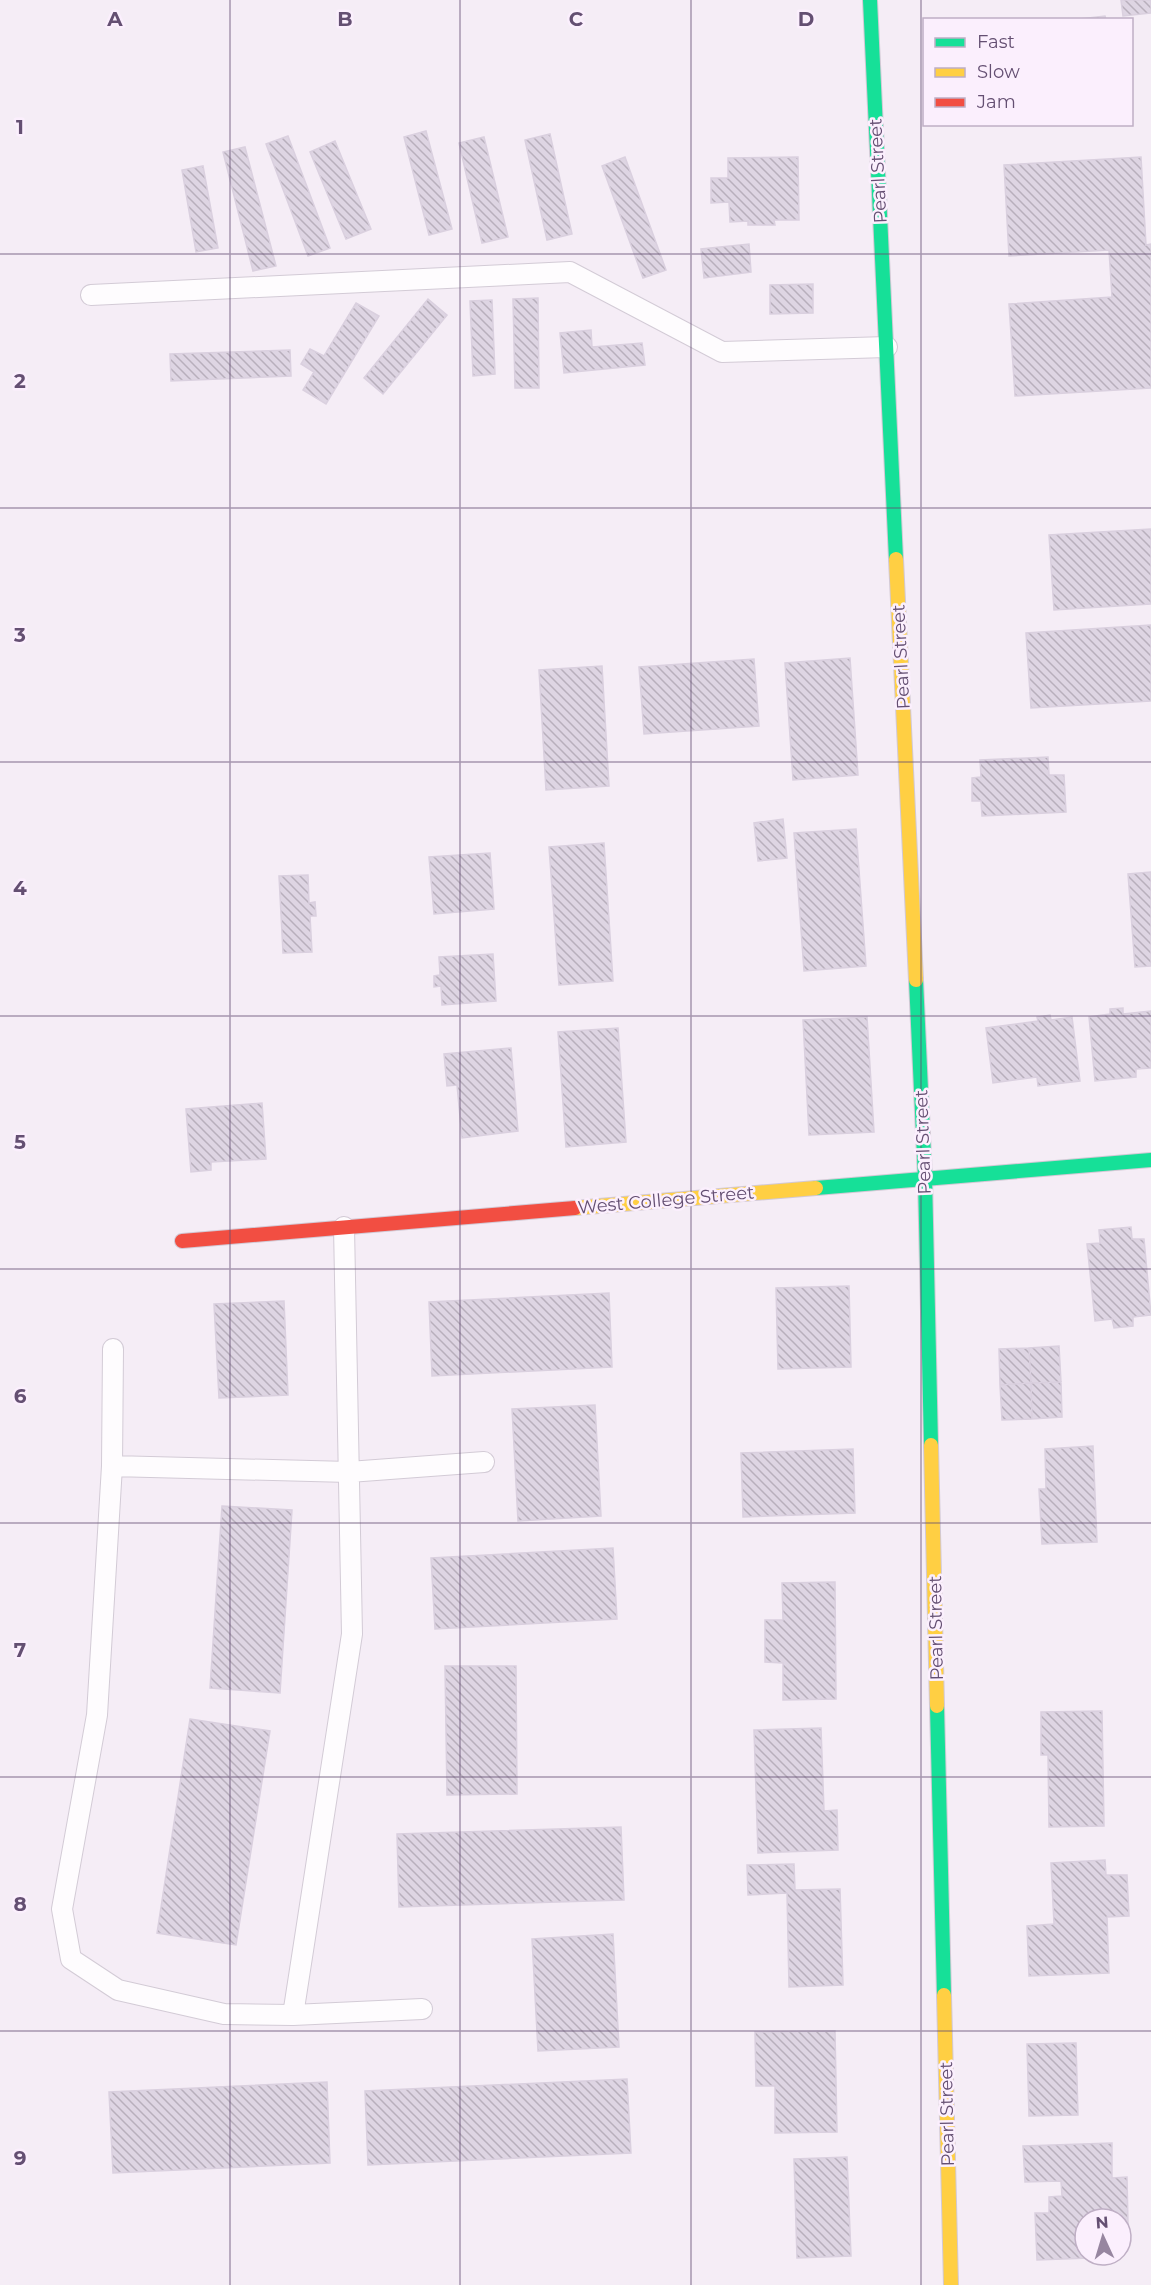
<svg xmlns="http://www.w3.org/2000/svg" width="1151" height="2285" font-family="Montserrat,sans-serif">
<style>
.building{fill:url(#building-back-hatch);stroke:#dad0df;stroke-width:1.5}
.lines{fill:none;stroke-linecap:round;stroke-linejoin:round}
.lane-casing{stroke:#d3cbd6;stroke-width:22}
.fast-casing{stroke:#d2c9d5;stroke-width:16}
.slow-casing{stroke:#d2c9d5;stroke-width:16}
.jam-casing{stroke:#d2c9d5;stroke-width:16}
.lane{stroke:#fefcfe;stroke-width:20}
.fast{stroke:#16e098;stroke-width:14}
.slow{stroke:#ffcf43;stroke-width:14}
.jam{stroke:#f24e42;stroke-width:14}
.grid{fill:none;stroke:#644f72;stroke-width:1.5;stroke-opacity:0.55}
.labels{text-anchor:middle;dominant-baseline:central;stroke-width:5;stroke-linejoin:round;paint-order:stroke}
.street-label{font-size:18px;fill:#644f72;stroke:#fbeffd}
.grid-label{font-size:20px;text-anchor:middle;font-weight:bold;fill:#644f72;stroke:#fbeffd;stroke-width:5;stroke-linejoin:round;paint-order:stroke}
</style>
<defs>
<pattern id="building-back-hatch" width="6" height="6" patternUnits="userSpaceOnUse" patternTransform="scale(1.5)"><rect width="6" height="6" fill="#ded5e3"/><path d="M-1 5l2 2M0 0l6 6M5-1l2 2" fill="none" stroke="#b8afbc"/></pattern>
</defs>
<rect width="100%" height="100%" fill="#f5edf6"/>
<path class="building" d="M1121 0H1151V13L1123 16Z
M1105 16 1106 20H1071Z
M426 131 452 229 429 235 404 137Z
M550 134 572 234 547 240 525 140Z
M288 136 330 248 308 256 266 144Z
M484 137 508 237 482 243 459 143Z
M335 141 371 229 346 239 310 152Z
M245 147 276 266 253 271 223 152Z
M625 157 666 270 643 278 602 166Z
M798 157 799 220H774L775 225H748V221L730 222 729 202 711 203V178H728V158Z
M1141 157 1146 245 1151 244V388L1015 396 1009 304 1112 297 1109 250 1009 256 1004 165Z
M203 166 218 248 196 252 182 170Z
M749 244 751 272 704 278 701 249Z
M813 284V313L770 314V285Z
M538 298 539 388H515L513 299Z
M428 299 447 315 383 394 364 378Z
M492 300 495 374 473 376 470 301Z
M356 303 379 316 326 404 303 390 314 372 301 364 310 349 324 356Z
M591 330 592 347 642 343 645 365 564 373 560 333Z
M290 350 291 376 171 381 170 354Z
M1151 529V604L1054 610 1049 535Z
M1151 625V701L1031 708 1026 633Z
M850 658 858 775 793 780 785 663Z
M754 659 759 726 644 734 639 667Z
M602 666 609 786 546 790 539 670Z
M1048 757 1049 775H1064L1066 812 982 816 981 801H972V778L981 777 980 760Z
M783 819 787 858 758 861 754 823Z
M856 829 866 966 804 971 794 833Z
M604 843 613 981 559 985 549 847Z
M490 853 494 909 434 914 429 857Z
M1151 872V966L1135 967 1128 874Z
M308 875 309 903 315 902 316 916H310L312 952 283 953 279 876Z
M493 954 496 1001 442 1005 441 986 434 987V976L440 975 439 957Z
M1123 1008V1014L1151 1011V1068L1136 1069V1077L1095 1081 1089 1017 1110 1014V1009Z
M1050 1015 1051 1020 1072 1017 1080 1081 1038 1086 1037 1077 993 1083 986 1028 1038 1021 1037 1017Z
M867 1017 874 1132 809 1135 803 1020Z
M618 1028 626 1142 566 1147 558 1032Z
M511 1048 518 1131 462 1138 457 1085 447 1086 444 1054Z
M262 1103 266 1159 211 1162V1170L191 1172 186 1109Z
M1131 1227 1132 1239H1144L1151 1315 1133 1317V1326L1114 1328 1112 1319 1095 1321 1087 1244 1100 1243 1099 1230Z
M849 1286 851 1367 778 1369 776 1288Z
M609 1293 612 1367 432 1376 429 1302Z
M284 1301 288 1395 219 1398 214 1304Z
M1059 1346 1061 1382 1031 1383 1029 1348Z
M1029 1348 1031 1383 1000 1385 999 1349Z
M1061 1382 1062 1417 1032 1419 1031 1383Z
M1031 1383 1032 1419 1002 1420 1000 1385Z
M595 1405 601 1516 518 1521 512 1409Z
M1093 1446 1097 1542 1042 1544 1039 1489H1046L1045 1449Z
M853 1449 855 1513 743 1517 741 1453Z
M222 1506 292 1510 280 1693 210 1688Z
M613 1548 617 1619 435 1629 431 1558Z
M835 1582 836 1699 783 1700V1663L765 1662V1620H783L782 1583Z
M445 1666H516L517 1794 447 1795Z
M1102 1711 1104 1826 1049 1827 1048 1755H1041V1712Z
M190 1719 270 1731 236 1945 157 1933Z
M821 1728 824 1811 837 1810 838 1850 758 1853 754 1730Z
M621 1827 624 1900 399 1907 397 1834Z
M1105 1860 1106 1875H1127L1129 1916 1107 1917 1109 1973 1029 1976 1027 1926 1054 1924 1051 1863Z
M794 1864 795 1890 840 1889 843 1985 789 1987 787 1893 748 1895 747 1865Z
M613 1934 619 2047 538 2051 532 1939Z
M835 2031 837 2132 775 2133V2086H756L755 2032Z
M1076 2043 1078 2115 1029 2116 1027 2044Z
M627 2079 631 2153 368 2165 365 2091Z
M327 2082 330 2163 113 2173 109 2092Z
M1112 2143V2178L1127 2177 1128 2224H1121V2219H1085V2255H1115V2257L1037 2260 1035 2213H1049V2197L1062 2196 1061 2181 1025 2182 1023 2146Z
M847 2157 851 2256 797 2258 794 2159Z"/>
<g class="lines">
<defs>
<path id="lane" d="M91 295 570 272 722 352 887 347
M113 1349 112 1466 97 1715 62 1909 71 1959 118 1990 224 2014 293 2015 422 2009
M112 1466 349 1472 484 1462
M293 2015 352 1634 344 1227"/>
<path id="fast" d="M870 0 896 559
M916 980 925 1178 931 1445
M816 1188 1151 1160
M937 1706 944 1995"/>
<path id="slow" d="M896 559 916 980
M575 1208 816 1188
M931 1445 937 1706
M944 1995 951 2285"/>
<path id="jam" d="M182 1241 575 1208"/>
</defs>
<use href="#lane" class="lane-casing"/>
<use href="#fast" class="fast-casing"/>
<use href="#slow" class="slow-casing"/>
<use href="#jam" class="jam-casing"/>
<use href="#lane" class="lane"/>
<use href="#fast" class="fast"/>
<use href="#slow" class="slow"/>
<use href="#jam" class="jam"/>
</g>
<path class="grid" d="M230 0V2285M460 0V2285M691 0V2285M921 0V2285M0 254H1151M0 508H1151M0 762H1151M0 1016H1151M0 1269H1151M0 1523H1151M0 1777H1151M0 2031H1151"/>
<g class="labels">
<g class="street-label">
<text transform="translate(878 171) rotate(-93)">Pearl Street</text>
<text transform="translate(901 657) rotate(-93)">Pearl Street</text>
<text transform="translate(923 1142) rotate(-92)">Pearl Street</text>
<text transform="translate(666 1200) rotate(-5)">West College Street</text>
<text transform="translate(936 1628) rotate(-91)">Pearl Street</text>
<text transform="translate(947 2114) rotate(-91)">Pearl Street</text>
</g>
</g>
<g class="grid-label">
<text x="115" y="26">A</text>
<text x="345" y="26">B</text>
<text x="576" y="26">C</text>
<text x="806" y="26">D</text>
<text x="20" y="134">1</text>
<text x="20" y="388">2</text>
<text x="20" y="642">3</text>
<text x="20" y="895">4</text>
<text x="20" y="1149">5</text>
<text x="20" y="1403">6</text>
<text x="20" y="1657">7</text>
<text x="20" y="1911">8</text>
<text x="20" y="2165">9</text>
</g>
<rect x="923" y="18" width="210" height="108" fill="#fbeffd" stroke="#bfafc5" stroke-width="1.5"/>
<rect x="935" y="38" width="30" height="9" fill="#16e098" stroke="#bfafc5" stroke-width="1.5"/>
<text x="977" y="48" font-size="18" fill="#644f72">Fast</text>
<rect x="935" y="68" width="30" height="9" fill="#ffcf43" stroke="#bfafc5" stroke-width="1.5"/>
<text x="977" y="78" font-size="18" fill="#644f72">Slow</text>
<rect x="935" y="98" width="30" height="9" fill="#f24e42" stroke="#bfafc5" stroke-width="1.5"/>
<text x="977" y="108" font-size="18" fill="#644f72">Jam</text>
<g transform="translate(1103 2237) rotate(356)"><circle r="28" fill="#fbeffd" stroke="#bfafc5" stroke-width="1.5"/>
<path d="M0-4.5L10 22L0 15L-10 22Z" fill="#9786a0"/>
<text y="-9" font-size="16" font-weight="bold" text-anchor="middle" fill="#644f72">N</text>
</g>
</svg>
